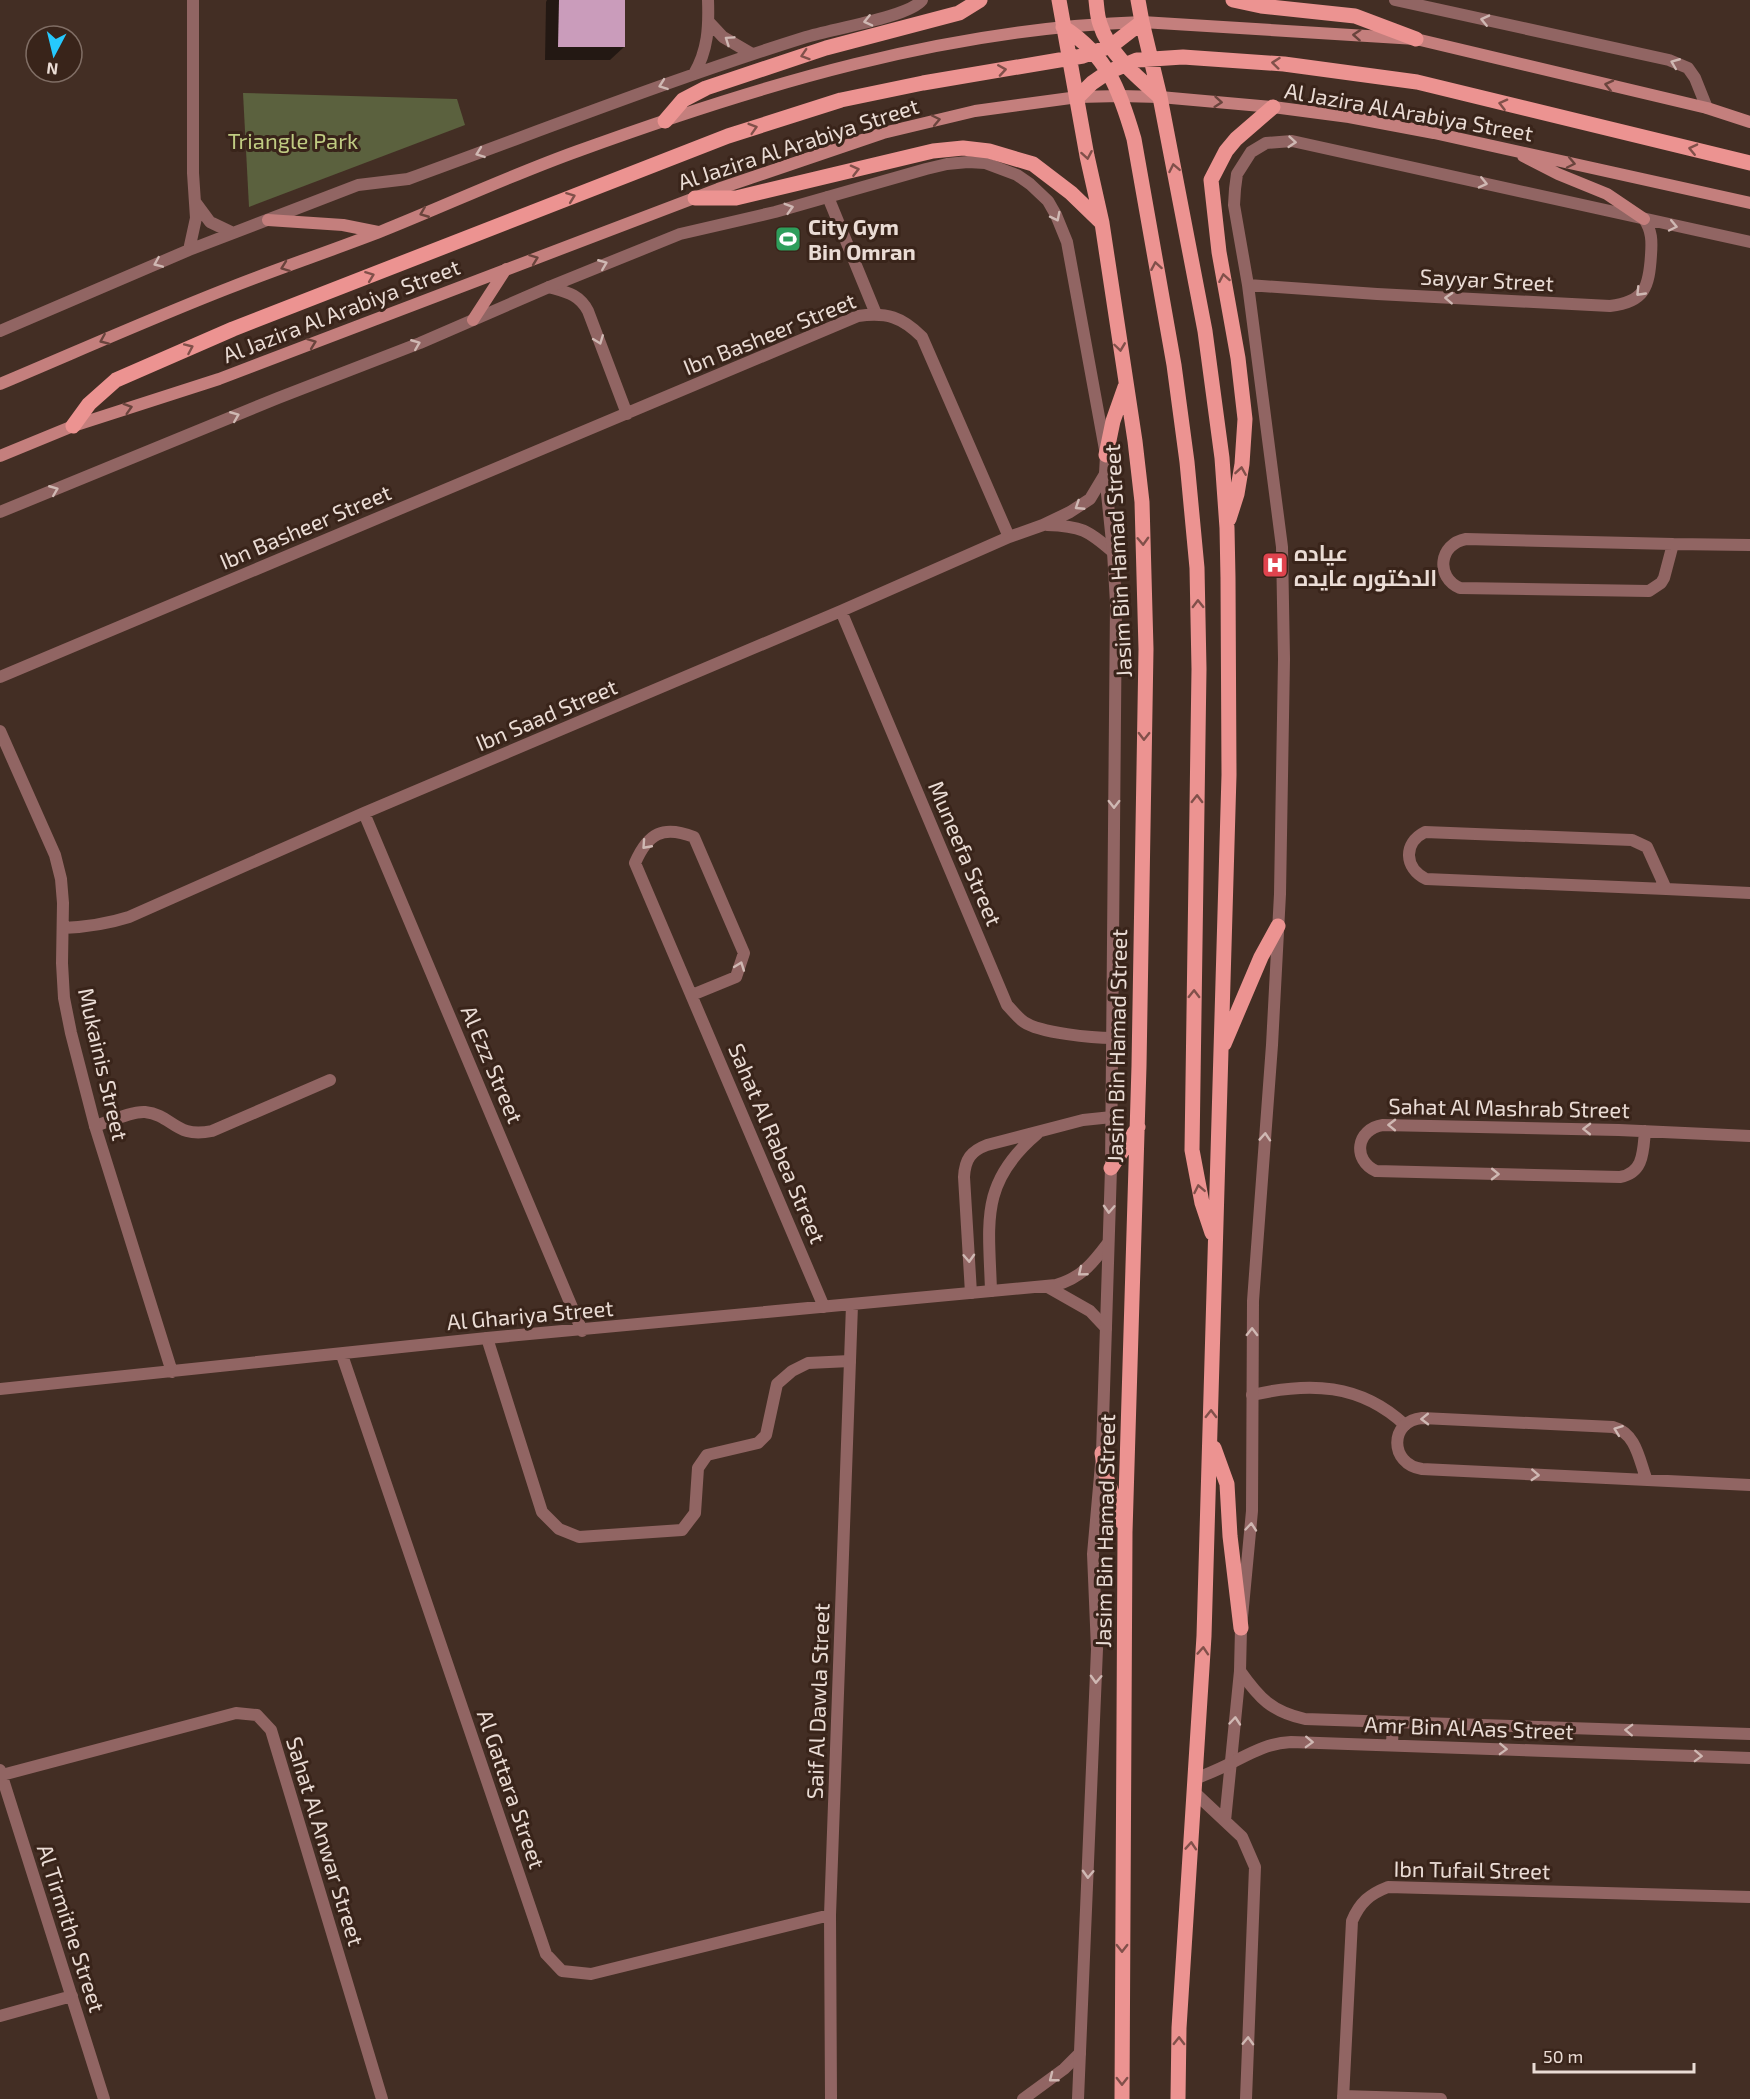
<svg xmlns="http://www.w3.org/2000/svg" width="1750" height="2099" font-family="'Exo 2',Cairo,sans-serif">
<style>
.green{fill:#5b613e}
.shadow{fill:#0007}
.building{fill:#ca9cbb}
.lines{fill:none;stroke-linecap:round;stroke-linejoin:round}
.service{stroke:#916563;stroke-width:12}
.minor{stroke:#916563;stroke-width:12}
.tertiary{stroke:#916563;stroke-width:12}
.secondary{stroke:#c47f7d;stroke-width:12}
.primary{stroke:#ec9391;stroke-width:15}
.oneway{stroke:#cfb8b3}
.oneway2{stroke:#6a443d}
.oneway3{stroke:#81504a}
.labels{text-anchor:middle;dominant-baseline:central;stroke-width:6;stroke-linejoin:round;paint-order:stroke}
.street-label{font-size:22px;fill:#eadcd5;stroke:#39241a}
.park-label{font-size:22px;fill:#c0cc82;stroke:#39241a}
.poi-label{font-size:22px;font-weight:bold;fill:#eadcd5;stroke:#39241a;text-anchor:start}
</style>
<rect width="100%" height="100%" fill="#432e24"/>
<path class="green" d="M243 93 457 99 465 125 249 207Z"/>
<path class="shadow" d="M547 0H624V47L610 60H545L546 2Z"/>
<path class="building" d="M559 0H625V47H558Z"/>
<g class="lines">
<path class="service" d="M828 197 876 314
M95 1126C108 1122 132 1111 145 1112 173 1115 175 1139 212 1131L330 1080
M991 1291C989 1223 979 1183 1037 1134
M971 1293 964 1177C965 1159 971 1151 987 1145L1083 1120 1112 1117
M487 1338 542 1512 559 1529 579 1537 682 1530 695 1513 698 1468 707 1455 758 1443 766 1435 777 1384 792 1371 808 1363 850 1361
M1252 1395C1309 1382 1360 1383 1405 1425"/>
<path class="minor" d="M1395 0 1669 60 1688 68 1695 78 1707 108
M709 22 723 37 752 54
M694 74C708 50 709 27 708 0
M196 203 210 222 233 233
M189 250 196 218 193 173V0
M1248 285 1377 294 1610 306C1645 302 1649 287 1651 255 1652 241 1652 231 1644 219
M549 287C566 292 579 294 588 311L627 414
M0 331 189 250 358 185 408 179C540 131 672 79 806 37 831 29 909 17 922 0
M1047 525C1081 526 1088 530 1113 552
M1466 539 1673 544 1664 578 1661 583 1649 591 1460 588C1435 577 1439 544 1466 539Z
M1673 544 1750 545
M841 611 1007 1005C1012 1010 1018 1018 1024 1022 1040 1033 1093 1038 1113 1038
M0 677 858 316C887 312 902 317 922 337L1009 537
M0 731 55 855 61 879 63 903 62 963 64 998 71 1033 95 1126 172 1372
M364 813 582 1331
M1425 832 1632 840 1647 847 1666 889 1426 879C1404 868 1403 843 1425 832Z
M1666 889 1750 893
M63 928C86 927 107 924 129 917L364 813 841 611 1009 537 1043 525 1070 512 1090 499 1105 474
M692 995 736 977 744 953 694 837C663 825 648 833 635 863L824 1307
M1645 1131C1643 1151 1644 1173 1620 1177L1376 1171C1352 1160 1356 1129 1383 1125L1619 1130C1663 1132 1706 1134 1750 1136
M1046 1286 1090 1311 1106 1328
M342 1355 546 1954 562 1971 591 1974 830 1915
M0 1389 487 1338 1056 1285C1081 1278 1093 1263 1108 1243
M1646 1478C1639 1459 1636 1433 1613 1427L1422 1418C1389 1421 1389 1464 1422 1469L1750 1485
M0 1770 104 2099
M2 1775 236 1713 257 1715 271 1730 382 2099
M1194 1792 1242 1837 1255 1867 1246 2099
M1225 1821 1240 1671 1241 1628 1252 1511 1253 1301 1272 1045 1280 894 1284 659 1282 547 1248 285 1234 205 1235 189 1237 174 1251 152 1266 143 1292 141 1750 242
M0 2016 72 1996
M1343 2096 1441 2099
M831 2099 830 1915 852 1305
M1023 2099 1064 2069 1080 2053
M1343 2099 1352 1921C1360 1902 1370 1894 1388 1887L1750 1897"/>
<path class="tertiary" d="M0 512 278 398 420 343 549 287 680 234 775 212 926 169 947 164 968 162 985 163 1017 175 1030 184 1048 201 1056 215 1067 242 1106 455 1105 474 1113 552 1116 603 1111 1168 1102 1453 1093 1554 1097 1649 1078 2099
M1240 1671C1259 1698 1272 1712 1305 1719L1750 1734
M1392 1745 1393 1722
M1195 1779C1207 1774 1220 1769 1231 1763 1251 1753 1268 1743 1291 1742L1750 1758"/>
<path class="secondary" d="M1523 156 1558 174 1607 194 1644 219
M268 220 343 225 378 232
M473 320 506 269
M0 384C76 352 152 318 229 288 279 268 331 251 382 231 447 205 511 175 578 151 759 85 948 28 1142 22L1416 39 1707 108 1750 122
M0 456 73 426 219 379 718 189 883 133 975 111 1078 97 1120 96 1160 97 1273 107 1349 117 1434 133 1750 203"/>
<path class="primary" d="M1059 0 1087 156 1102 223 1135 441 1142 502 1146 649 1139 1066 1125 1532 1122 2099
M1096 0C1097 8 1097 16 1100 24 1109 54 1137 77 1160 97
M1138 0 1142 22 1160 97 1205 331 1222 458 1227 528 1228 578 1229 775 1204 1636 1179 2028 1178 2099
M1233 0 1261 6 1355 16 1416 39
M1063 27C1108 56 1120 91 1134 139L1174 365 1187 462 1197 568 1199 669 1192 1150 1202 1203 1212 1233
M1078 97 1092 83 1108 72 1137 60 1183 57 1284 64 1417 82 1750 163
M665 121 683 100 706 88 826 48 959 13 980 0
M695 198H736L933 151 963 148 989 151 1033 164 1071 193 1102 223
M73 426 89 404 116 380 233 329 728 136 841 100 923 83 1083 56 1111 46 1142 22
M1106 455 1113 421 1125 387
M1229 519 1237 494 1242 464 1245 419 1238 358 1219 252 1211 180 1226 151 1236 139 1273 107
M1224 1044 1261 957 1278 926
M1111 1168 1138 1127
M1214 1448 1227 1484 1230 1536 1241 1628
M1102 1453 1107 1479 1122 1522"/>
</g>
<defs><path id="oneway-chevron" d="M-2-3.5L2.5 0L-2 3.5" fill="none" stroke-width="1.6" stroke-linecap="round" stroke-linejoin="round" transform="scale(1.5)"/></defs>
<g class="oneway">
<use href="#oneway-chevron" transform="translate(1485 20) rotate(-167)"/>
<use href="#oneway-chevron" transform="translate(868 21) rotate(167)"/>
<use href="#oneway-chevron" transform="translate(729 40) rotate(-146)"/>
<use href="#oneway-chevron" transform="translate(1675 63) rotate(-158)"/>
<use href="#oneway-chevron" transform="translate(663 85) rotate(160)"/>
<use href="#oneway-chevron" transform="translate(1292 142) rotate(5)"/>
<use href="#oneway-chevron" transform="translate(480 153) rotate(160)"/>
<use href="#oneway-chevron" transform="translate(1483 183) rotate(13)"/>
<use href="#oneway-chevron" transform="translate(789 208) rotate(-16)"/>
<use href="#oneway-chevron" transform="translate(1056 217) rotate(63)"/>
<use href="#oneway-chevron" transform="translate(1673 226) rotate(12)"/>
<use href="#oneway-chevron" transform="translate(158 263) rotate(157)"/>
<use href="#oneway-chevron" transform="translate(603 264) rotate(-22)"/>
<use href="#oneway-chevron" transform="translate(1640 292) rotate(134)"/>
<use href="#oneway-chevron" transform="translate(1449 298) rotate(-177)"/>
<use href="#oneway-chevron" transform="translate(599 340) rotate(69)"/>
<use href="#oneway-chevron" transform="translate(416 344) rotate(-22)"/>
<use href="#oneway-chevron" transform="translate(235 416) rotate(-22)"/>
<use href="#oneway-chevron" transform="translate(54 490) rotate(-22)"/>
<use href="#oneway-chevron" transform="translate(1079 506) rotate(147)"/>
<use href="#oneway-chevron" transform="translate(1114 804) rotate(90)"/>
<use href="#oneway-chevron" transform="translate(646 845) rotate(132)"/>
<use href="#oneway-chevron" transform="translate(740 966) rotate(-70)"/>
<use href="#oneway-chevron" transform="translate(1392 1125) rotate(-179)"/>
<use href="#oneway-chevron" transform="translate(1587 1129) rotate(-179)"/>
<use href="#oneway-chevron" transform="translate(1265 1137) rotate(-86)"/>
<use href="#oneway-chevron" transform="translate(1495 1174) rotate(1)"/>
<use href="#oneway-chevron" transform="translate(1109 1209) rotate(93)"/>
<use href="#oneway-chevron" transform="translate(969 1258) rotate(87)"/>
<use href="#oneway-chevron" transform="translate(1082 1272) rotate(141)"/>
<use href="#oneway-chevron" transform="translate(1252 1332) rotate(-89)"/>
<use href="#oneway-chevron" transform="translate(1425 1419) rotate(179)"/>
<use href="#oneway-chevron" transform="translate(1618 1430) rotate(-159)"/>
<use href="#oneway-chevron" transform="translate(1535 1475) rotate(3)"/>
<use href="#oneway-chevron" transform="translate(1251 1527) rotate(-85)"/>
<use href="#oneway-chevron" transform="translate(1096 1679) rotate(92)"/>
<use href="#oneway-chevron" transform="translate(1235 1721) rotate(-85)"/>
<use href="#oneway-chevron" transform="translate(1629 1730) rotate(-178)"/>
<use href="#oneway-chevron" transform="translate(1309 1742) rotate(2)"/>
<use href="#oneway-chevron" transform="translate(1503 1749) rotate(2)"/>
<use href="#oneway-chevron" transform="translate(1698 1756) rotate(2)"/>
<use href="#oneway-chevron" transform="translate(1088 1874) rotate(92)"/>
<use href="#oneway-chevron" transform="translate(1248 2041) rotate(-88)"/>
<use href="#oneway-chevron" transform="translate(1053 2078) rotate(142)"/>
</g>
<g class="oneway2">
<use href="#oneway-chevron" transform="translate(1357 35) rotate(-176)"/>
<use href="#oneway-chevron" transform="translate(1609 85) rotate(-167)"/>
<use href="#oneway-chevron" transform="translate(1218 102) rotate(5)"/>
<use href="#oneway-chevron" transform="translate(936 120) rotate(-12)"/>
<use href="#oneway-chevron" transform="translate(1571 163) rotate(12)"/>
<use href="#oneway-chevron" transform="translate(424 213) rotate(158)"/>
<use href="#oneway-chevron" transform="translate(534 259) rotate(-21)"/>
<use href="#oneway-chevron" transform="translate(285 267) rotate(160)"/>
<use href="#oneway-chevron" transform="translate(104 340) rotate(157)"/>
<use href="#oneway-chevron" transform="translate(312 343) rotate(-21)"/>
<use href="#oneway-chevron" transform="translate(128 408) rotate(-17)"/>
</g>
<g class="oneway3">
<use href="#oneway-chevron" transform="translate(805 55) rotate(162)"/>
<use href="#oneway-chevron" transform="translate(1276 63) rotate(-174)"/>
<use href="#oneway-chevron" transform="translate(1002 70) rotate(-9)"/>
<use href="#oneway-chevron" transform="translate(1503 104) rotate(-166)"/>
<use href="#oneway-chevron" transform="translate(753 128) rotate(-17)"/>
<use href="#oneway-chevron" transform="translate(1693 149) rotate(-167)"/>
<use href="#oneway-chevron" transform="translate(1087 155) rotate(80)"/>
<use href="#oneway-chevron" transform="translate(1174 168) rotate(-101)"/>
<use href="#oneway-chevron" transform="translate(855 170) rotate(-14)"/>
<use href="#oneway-chevron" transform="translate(571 197) rotate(-21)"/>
<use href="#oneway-chevron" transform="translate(1156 266) rotate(-100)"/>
<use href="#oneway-chevron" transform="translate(370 276) rotate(-21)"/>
<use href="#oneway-chevron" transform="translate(1224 278) rotate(-100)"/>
<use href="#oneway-chevron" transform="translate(1120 347) rotate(82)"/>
<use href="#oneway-chevron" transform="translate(189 348) rotate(-24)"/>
<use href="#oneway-chevron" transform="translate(1241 471) rotate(-81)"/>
<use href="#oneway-chevron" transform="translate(1143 541) rotate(88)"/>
<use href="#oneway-chevron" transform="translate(1198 604) rotate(-91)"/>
<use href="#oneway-chevron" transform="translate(1144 736) rotate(91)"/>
<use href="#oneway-chevron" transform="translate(1197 799) rotate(-89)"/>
<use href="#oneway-chevron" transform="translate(1194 994) rotate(-89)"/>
<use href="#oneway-chevron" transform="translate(1199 1189) rotate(-101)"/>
<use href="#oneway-chevron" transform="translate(1211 1414) rotate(-89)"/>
<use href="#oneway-chevron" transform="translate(1203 1651) rotate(-86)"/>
<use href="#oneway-chevron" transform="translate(1191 1846) rotate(-86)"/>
<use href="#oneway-chevron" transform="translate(1122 1948) rotate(90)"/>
<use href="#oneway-chevron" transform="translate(1179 2041) rotate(-89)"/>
<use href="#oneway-chevron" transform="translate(1122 2081) rotate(90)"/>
</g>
<defs>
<symbol id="stadium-square" viewBox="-11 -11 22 22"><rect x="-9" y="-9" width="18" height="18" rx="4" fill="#2e9e5b" stroke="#39241a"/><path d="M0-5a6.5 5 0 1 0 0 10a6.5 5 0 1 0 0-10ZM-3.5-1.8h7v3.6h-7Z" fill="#fff"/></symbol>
<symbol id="hospital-square" viewBox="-11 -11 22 22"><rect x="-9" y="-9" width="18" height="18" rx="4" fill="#e0444e" stroke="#39241a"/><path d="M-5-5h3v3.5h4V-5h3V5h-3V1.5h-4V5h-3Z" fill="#fff"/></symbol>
</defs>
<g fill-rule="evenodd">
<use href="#stadium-square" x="773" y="224" width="30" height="30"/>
<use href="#hospital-square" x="1260" y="550" width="30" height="30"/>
</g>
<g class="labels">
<g class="street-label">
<text transform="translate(1409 111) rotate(10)">Al Jazira Al Arabiya Street</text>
<text transform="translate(798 143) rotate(-18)">Al Jazira Al Arabiya Street</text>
<text transform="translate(1487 279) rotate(3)">Sayyar Street</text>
<text transform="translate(341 310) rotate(-21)">Al Jazira Al Arabiya Street</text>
<text transform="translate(769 333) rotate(-22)">Ibn Basheer Street</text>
<text transform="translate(305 526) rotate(-23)">Ibn Basheer Street</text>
<text transform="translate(1117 561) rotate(-93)">Jasim Bin Hamad Street</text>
<text transform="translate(546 714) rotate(-23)">Ibn Saad Street</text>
<text transform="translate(966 853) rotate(67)">Muneefa Street</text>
<text transform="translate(1116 1046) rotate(-89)">Jasim Bin Hamad Street</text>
<text transform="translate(104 1064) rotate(77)">Mukainis Street</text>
<text transform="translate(493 1064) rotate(67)">Al Ezz Street</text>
<text transform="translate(1509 1107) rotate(1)">Sahat Al Mashrab Street</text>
<text transform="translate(778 1143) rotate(67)">Sahat Al Rabea Street</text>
<text transform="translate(530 1314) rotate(-5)">Al Ghariya Street</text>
<text transform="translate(1104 1531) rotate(-89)">Jasim Bin Hamad Street</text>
<text transform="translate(817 1701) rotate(-88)">Saif Al Dawla Street</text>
<text transform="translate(1469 1727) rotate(2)">Amr Bin Al Aas Street</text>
<text transform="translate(512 1789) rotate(71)">Al Gattara Street</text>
<text transform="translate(326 1841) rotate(73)">Sahat Al Anwar Street</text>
<text transform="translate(1472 1869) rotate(1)">Ibn Tufail Street</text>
<text transform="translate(72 1928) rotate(72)">Al Tirmithe Street</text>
</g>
<g class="park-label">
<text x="293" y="140">Triangle Park</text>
</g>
<g class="poi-label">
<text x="808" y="226">City Gym<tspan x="808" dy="25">Bin Omran</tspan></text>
<text x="1294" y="552">عياده<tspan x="1294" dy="25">الدكتوره عايده</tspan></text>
</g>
</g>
<g transform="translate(54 54) rotate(187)"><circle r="28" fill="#39241a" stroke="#806e65" stroke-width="1.5"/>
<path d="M0-4.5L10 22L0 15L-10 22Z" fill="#26c9fe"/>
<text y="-9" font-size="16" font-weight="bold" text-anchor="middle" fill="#eadcd5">N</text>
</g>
<path d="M1534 2063v9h160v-9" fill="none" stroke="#eadcd5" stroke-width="3"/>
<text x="1543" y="2063" font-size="18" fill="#eadcd5" stroke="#39241a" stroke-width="4.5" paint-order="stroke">50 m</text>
</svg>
